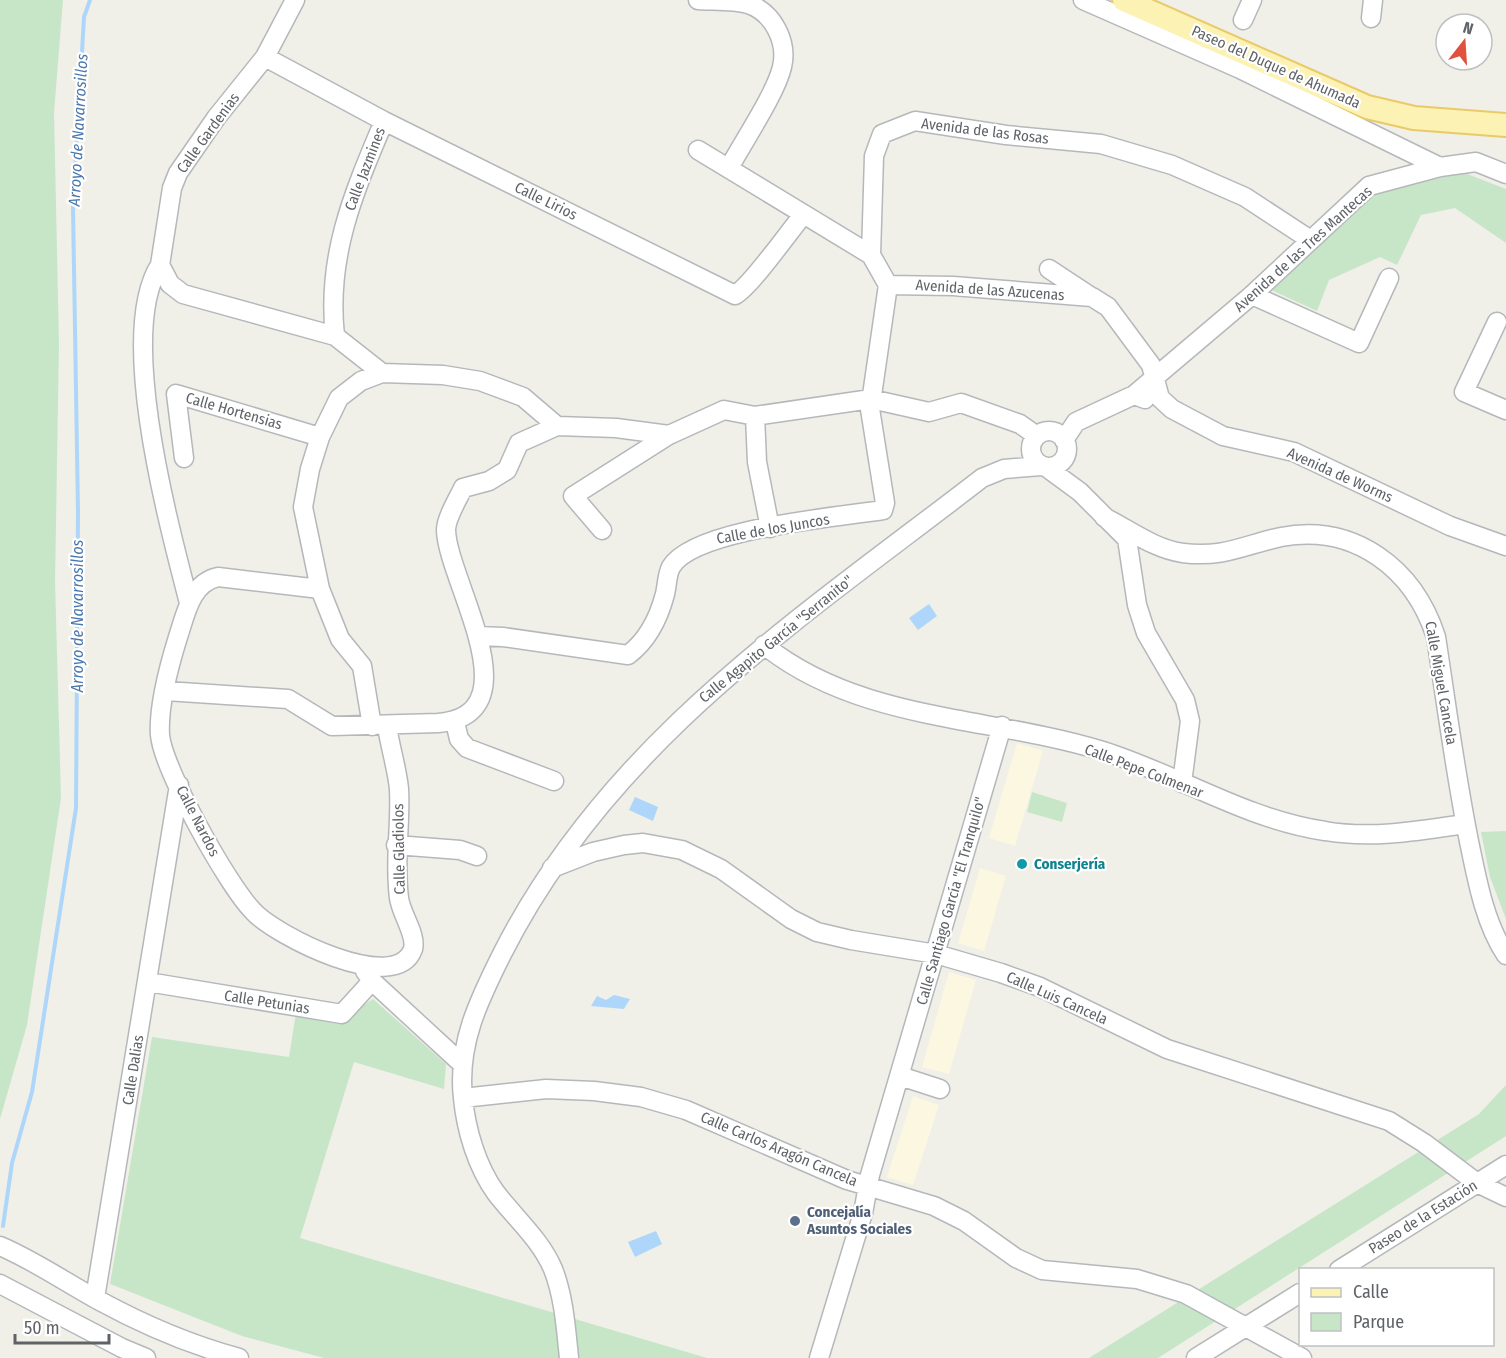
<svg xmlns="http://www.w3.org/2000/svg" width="1506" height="1358" font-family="'Fira Sans Condensed',sans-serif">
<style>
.commercial{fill:#fcf7e1}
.green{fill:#c7e6c8}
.water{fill:#aed6fa}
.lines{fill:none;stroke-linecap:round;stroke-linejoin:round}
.stream{stroke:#aed6fa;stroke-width:4}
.minor-casing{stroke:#b5b8bb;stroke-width:21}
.major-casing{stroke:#eaca68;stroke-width:26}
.minor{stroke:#fff;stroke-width:18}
.major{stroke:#fbf2b3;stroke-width:22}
.culture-dot{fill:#0f9aa8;stroke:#fff;stroke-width:2}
.service-dot{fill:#5c6f8a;stroke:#fff;stroke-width:2}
.labels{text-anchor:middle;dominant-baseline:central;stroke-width:4.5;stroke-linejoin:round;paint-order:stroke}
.street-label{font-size:15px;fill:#5f6367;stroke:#fff}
.culture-label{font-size:15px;font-weight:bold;fill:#0d838f;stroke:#fff;text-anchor:start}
.service-label{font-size:15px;font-weight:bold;fill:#4e5e75;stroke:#fff;text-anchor:start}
.water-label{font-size:16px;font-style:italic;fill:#4a77ad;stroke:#fff}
</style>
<rect width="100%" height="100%" fill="#f0efe8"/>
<path class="commercial" d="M1017 743 1043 751 1015 846 989 838Z
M980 868 1006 876 984 951 958 943Z
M949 972 976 980 949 1074 922 1067Z
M913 1096 939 1105 913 1185 887 1177Z"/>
<path class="green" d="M0 0H63L54 113 59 344 55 581 61 798 27 1025 0 1119Z
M1462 172 1506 189V243L1455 208 1421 215 1397 265 1380 257 1329 280 1317 311 1269 289 1370 196Z
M1032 792 1067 803 1062 822 1027 812Z
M1506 831V919L1490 877 1481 832Z
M373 999 446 1064 444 1089 354 1062 300 1238 707 1358H324L242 1336 110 1284 152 1037 289 1057 296 1013 339 1021Z
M1506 1085V1136L1158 1358H1089L1479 1114Z"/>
<path class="water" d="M929 604 937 616 918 630 909 618Z
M635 797 658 807 653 821 629 810Z
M614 995 630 999 624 1009 591 1006 597 996 606 1000Z
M656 1231 662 1244 635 1257 628 1242Z"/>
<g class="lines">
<path class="stream" d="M3 1226 12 1163 32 1092 76 808 78 512 73 208 84 17 90 0"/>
<defs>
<path id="minor" d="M295 0 265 57 216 118 178 173 172 188 160 265 170 284 183 294 335 336
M698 0C714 1 734 0 748 4 773 12 788 42 782 67 776 93 743 142 729 168
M1083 0 1240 69 1440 167
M1371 18 1373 0
M1243 20 1252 0
M265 57 384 121 735 295C751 286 788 233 803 215
M698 150 871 255
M160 265C116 333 169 525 189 603
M1049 269 1090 296
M888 285 953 286 1092 297 1108 307 1151 365 1160 398 1172 409 1223 436 1294 452 1450 526 1506 546
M1252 295 1359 343 1389 278
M1497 322 1464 392 1506 410
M382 373 335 336C326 256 354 192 384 121
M1134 395 1252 295 1369 186 1440 167 1476 162 1506 174
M755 416 757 462 770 528
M1031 449a18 18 0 1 1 36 0a18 18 0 1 1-36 0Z
M1064 440 1076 422 1134 395 1145 399
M184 458 176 394 320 437
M1046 467 1080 492 1127 539 1137 605 1146 633 1185 700 1190 721 1182 783
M1104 517C1130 530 1154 549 1183 553 1224 558 1244 545 1281 537 1355 523 1414 569 1436 637 1447 708 1456 780 1471 851 1478 885 1486 925 1506 955
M602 530 573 496 669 435
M320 589 218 577C191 583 186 613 178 637 169 666 158 705 160 735 163 769 228 886 253 911 274 935 396 997 413 949 417 935 401 914 399 898 394 859 401 825 399 789 397 768 390 747 387 726
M478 636 503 637 628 655C648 640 659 617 665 594 667 586 667 574 671 567 693 529 838 517 883 510L885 503 870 409 888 285 871 255 874 156 882 134 915 121 1006 135 1101 144 1172 165 1245 197 1309 239
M764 645C860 722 990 716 1103 751 1179 775 1245 819 1325 831 1371 839 1418 831 1465 824
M166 691 288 699 332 726 438 723C536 715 447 580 446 530 446 518 458 499 463 488L489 481 507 470 519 443 557 426
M455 722 459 739 467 748 554 781
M372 726 362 666 340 639 320 589 303 507 310 469 320 437 339 398 361 381 382 373 443 375 480 381 523 397 557 426 616 428 669 435 724 410 755 416 871 399 929 412 961 403 1020 424 1037 436
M396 845 460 850 477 856
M552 868 593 852 624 845 643 843 682 850 721 869 791 919 817 932 851 940 936 954 1001 973 1040 987 1167 1049 1389 1121 1424 1143 1477 1183 1506 1197
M365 971 372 981 461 1063
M148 982 342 1014 372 981
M900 1076 940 1089
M463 1098 546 1089 594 1091 641 1097 686 1110 847 1180 934 1206 964 1221 1016 1258 1042 1270 1137 1279 1186 1294 1302 1358
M0 1246C35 1261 65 1282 98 1300 142 1324 191 1345 239 1358
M1339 1270 1506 1165
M0 1284 122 1348 146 1358
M95 1298 179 785
M569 1358C566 1329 564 1297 553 1269 540 1239 516 1219 496 1193 477 1167 466 1130 463 1098 457 1044 479 1000 502 954 609 742 801 618 982 478L1004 469 1041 466
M819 1358 863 1213 870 1175 1002 726
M1196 1358 1300 1293"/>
<path id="major" d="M1124 0 1367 107 1414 118 1506 125"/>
</defs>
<use href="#minor" class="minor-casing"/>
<use href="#major" class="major-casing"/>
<use href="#minor" class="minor"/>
<use href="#major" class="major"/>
</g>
<circle class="culture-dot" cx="1022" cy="864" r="6"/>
<circle class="service-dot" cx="795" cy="1221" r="6"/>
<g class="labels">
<g class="street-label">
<text transform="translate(1276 67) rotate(24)">Paseo del Duque de Ahumada</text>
<text transform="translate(985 131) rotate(7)">Avenida de las Rosas</text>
<text transform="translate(208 133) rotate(-54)">Calle Gardenias</text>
<text transform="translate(365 169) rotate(-69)">Calle Jazmines</text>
<text transform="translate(546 201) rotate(26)">Calle Lirios</text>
<text transform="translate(1303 249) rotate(-42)">Avenida de las Tres Mantecas</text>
<text transform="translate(990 290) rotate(4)">Avenida de las Azucenas</text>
<text transform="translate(234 411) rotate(16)">Calle Hortensias</text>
<text transform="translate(1340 475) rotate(24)">Avenida de Worms</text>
<text transform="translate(773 529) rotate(-10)">Calle de los Juncos</text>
<text transform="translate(776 639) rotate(-39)">Calle Agapito García "Serranito"</text>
<text transform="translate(1441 683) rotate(80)">Calle Miguel Cancela</text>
<text transform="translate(1144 771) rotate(21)">Calle Pepe Colmenar</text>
<text transform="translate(198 821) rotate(63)">Calle Nardos</text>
<text transform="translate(399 849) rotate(-91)">Calle Gladiolos</text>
<text transform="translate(951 901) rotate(-74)">Calle Santiago García "El Tranquilo"</text>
<text transform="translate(1057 998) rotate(24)">Calle Luis Cancela</text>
<text transform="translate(267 1002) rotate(9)">Calle Petunias</text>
<text transform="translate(133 1070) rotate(-81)">Calle Dalias</text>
<text transform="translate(779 1149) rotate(23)">Calle Carlos Aragón Cancela</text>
<text transform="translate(1423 1217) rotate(-32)">Paseo de la Estación</text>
</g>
<g class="culture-label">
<text x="1034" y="864">Conserjería</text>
</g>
<g class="service-label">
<text x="807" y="1212">Concejalía<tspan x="807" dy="17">Asuntos Sociales</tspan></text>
</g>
<g class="water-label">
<text transform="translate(78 130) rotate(-87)">Arroyo de Navarrosillos</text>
<text transform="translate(77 616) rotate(-90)">Arroyo de Navarrosillos</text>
</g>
</g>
<rect x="1299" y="1268" width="195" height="78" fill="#ffffff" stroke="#bfc1c2" stroke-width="1.5"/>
<rect x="1311" y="1288" width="30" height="9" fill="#fbf2b3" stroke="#bfc1c2" stroke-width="1.5"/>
<text x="1353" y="1298" font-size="18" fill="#5f6367">Calle</text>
<rect x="1311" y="1313" width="30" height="18" fill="#c7e6c8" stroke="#bfc1c2" stroke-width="1.5"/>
<text x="1353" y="1328" font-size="18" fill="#5f6367">Parque</text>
<g transform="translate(1464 42) rotate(17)"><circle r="28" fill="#ffffff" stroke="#bfc1c2" stroke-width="1.5"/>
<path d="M0-4.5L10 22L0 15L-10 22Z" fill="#e0513e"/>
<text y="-9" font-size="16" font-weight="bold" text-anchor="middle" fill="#5f6367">N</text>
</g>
<path d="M15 1334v9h94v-9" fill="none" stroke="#5f6367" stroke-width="3"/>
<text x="24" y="1334" font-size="18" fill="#5f6367" stroke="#ffffff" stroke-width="4.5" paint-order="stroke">50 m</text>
</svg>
